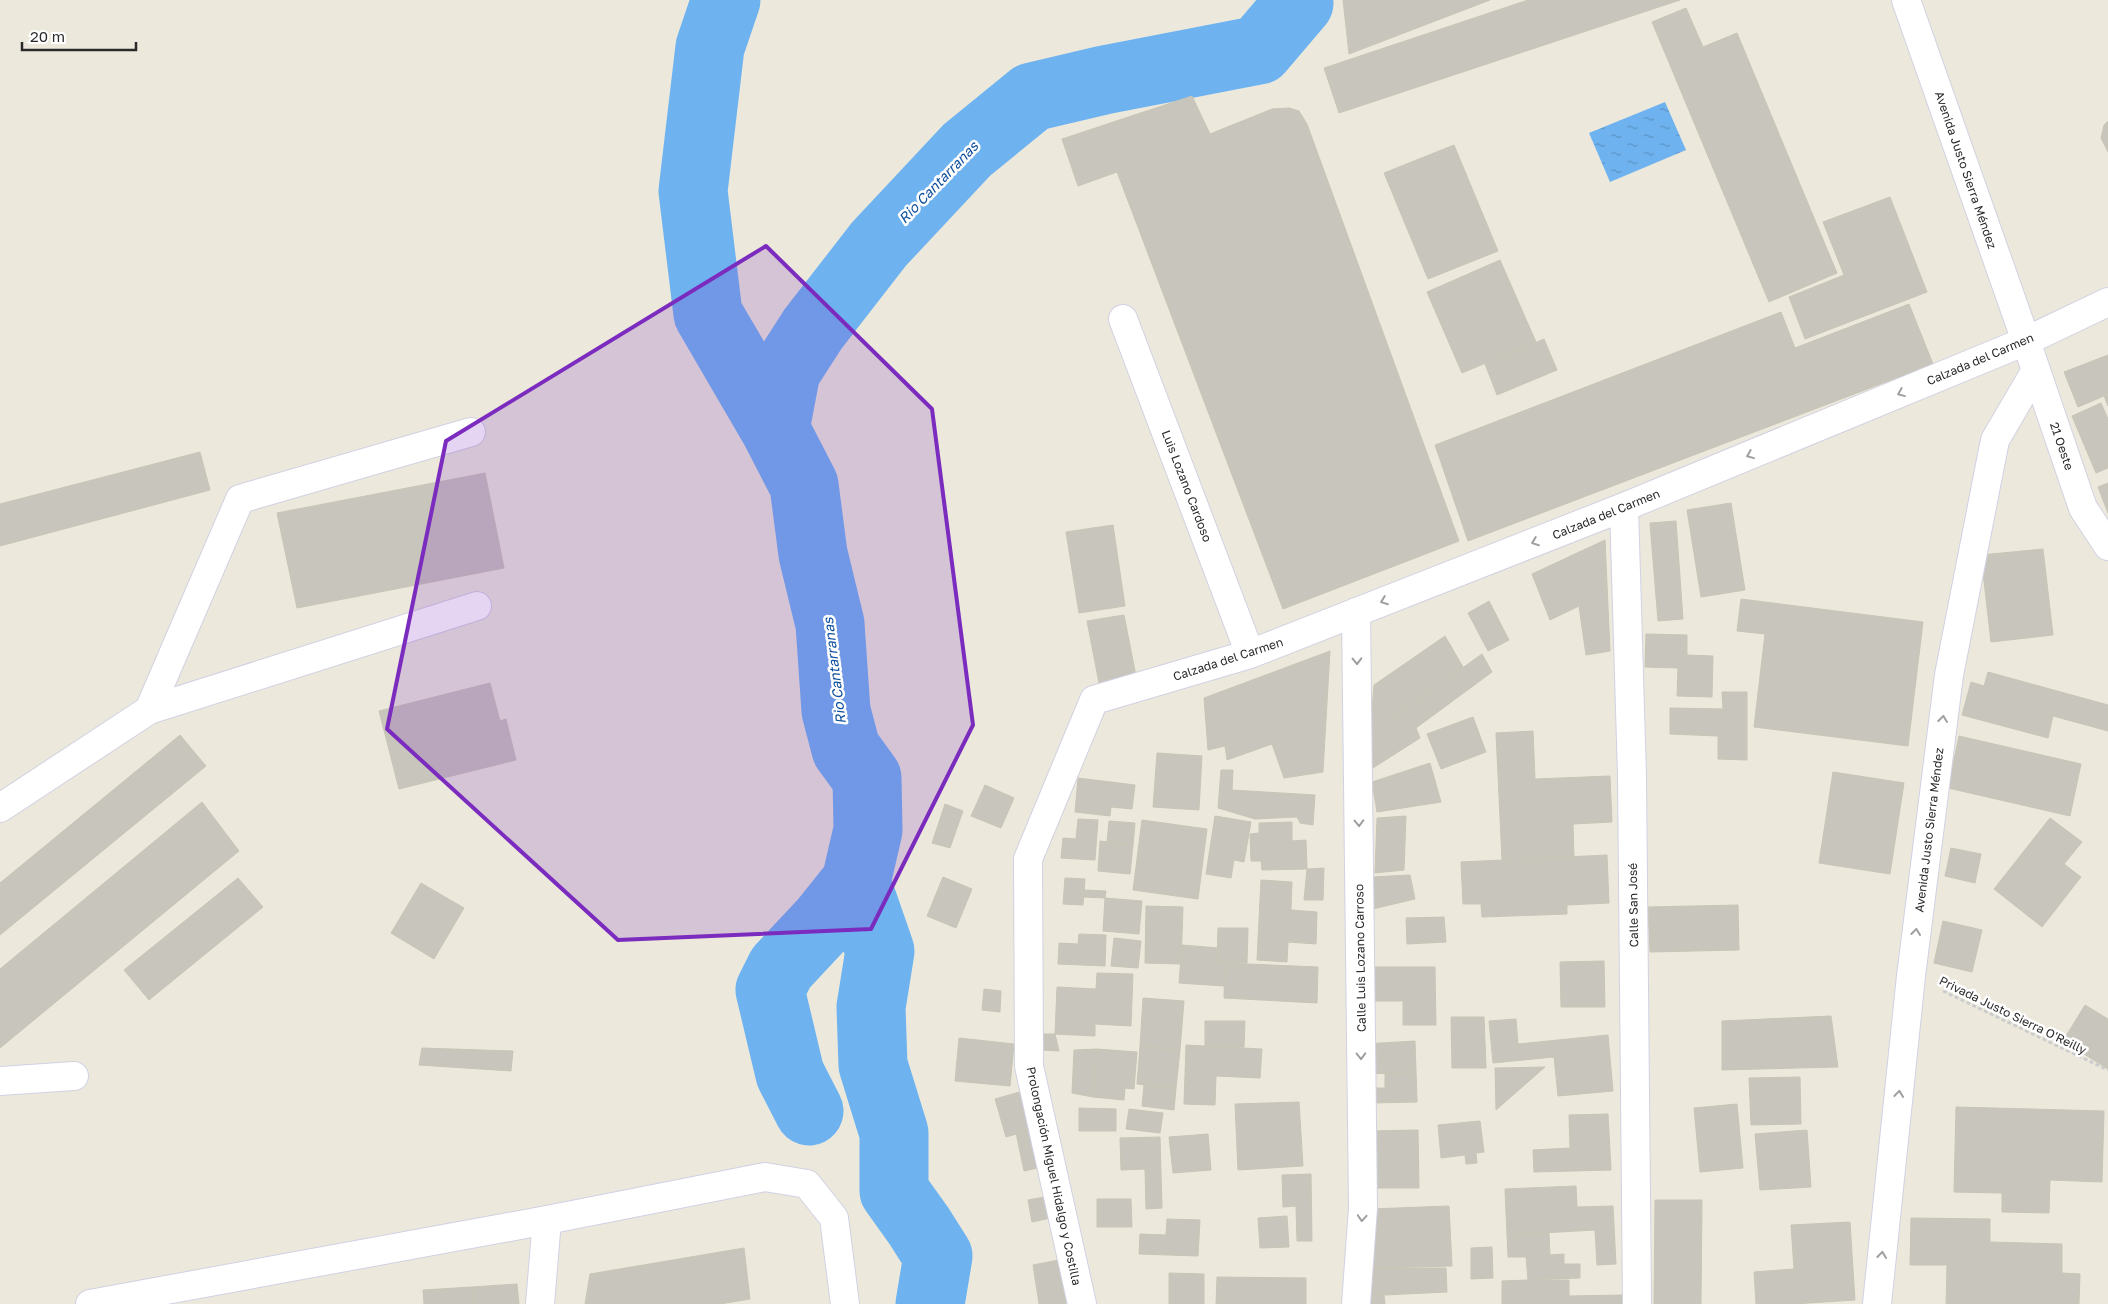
<svg xmlns="http://www.w3.org/2000/svg" width="2108" height="1304" font-family="'Golos Text',sans-serif">
<style>
.water{fill:url(#water-ripples)}
.lines{fill:none;stroke-linecap:round;stroke-linejoin:round}
.river{stroke:#6eb3f0;stroke-width:69}
.building{fill:#c8c5bc;stroke:#c8c5b6}
.minor-casing{stroke:#d1d1e3;stroke-width:30}
.path{stroke:#ccc;stroke-width:3;stroke-dasharray:4 2.5;stroke-linecap:butt}
.minor{stroke:#fff;stroke-width:28}
.oneway{stroke:#9f9f9f}
.marked{fill:#7b2cbf;fill-opacity:0.2;stroke:#7b2cbf;stroke-width:4;stroke-linejoin:round}
.labels{text-anchor:middle;dominant-baseline:central;stroke-width:5;stroke-linejoin:round;paint-order:stroke}
.street-label{font-size:12px;fill:#2a2a2a;stroke:#fff}
.water-label{font-size:14px;font-style:italic;fill:#0c4e9d;stroke:#fff}
</style>
<defs>
<pattern id="water-ripples" width="26" height="14" patternUnits="userSpaceOnUse" patternTransform="scale(1.25)"><rect width="26" height="14" fill="#6eb3f0"/><path d="M2 4q2-2 4 0t4 0M15 11q2-2 4 0t4 0" fill="none" stroke="#5b92c3"/></pattern>
</defs>
<rect width="100%" height="100%" fill="#ece9dc"/>
<path class="water" d="M1665 102 1686 150 1610 182 1589 133Z"/>
<g class="lines">
<path class="river" d="M726 0 710 47 693 191 708 314 775 429 804 485 813 554 830 624 836 711 846 749 867 778 868 830 856 882 824 922 781 968 770 990 790 1074 809 1111
M775 429 786 371 813 329 879 244 967 150 1032 97 1104 80 1259 50 1299 3 1298 0
M856 882 880 951 871 1007 873 1065 894 1133V1191L919 1226 938 1256 930 1304"/>
</g>
<path class="building" d="M1343 0H1490L1349 54Z
M1528 0H1680L1339 113 1324 68Z
M1686 8 1703 47 1737 33 1837 273 1769 302 1652 22Z
M1192 96 1210 134 1272 109 1289 108 1299 111 1307 124 1459 541 1283 609 1117 172 1078 186 1062 139Z
M2108 121V152L2101 138 2104 125Z
M1454 145 1498 251 1428 279 1384 173Z
M1890 197 1927 292 1805 339 1789 297 1844 275 1823 222Z
M1500 260 1536 342 1462 373 1427 292Z
M1909 304 1933 364 1468 541 1435 445 1781 312 1795 348Z
M1544 339 1557 370 1497 395 1485 364Z
M2108 355V406L2104 396 2078 407 2064 372Z
M2101 403 2108 419V468L2096 473 2072 416Z
M200 452 210 490 0 546V504Z
M485 473 504 568 297 608 277 513Z
M2108 483V513L2098 487Z
M1731 503 1745 590 1701 597 1687 510Z
M1676 521 1683 619 1658 621 1650 523Z
M1113 525 1125 606 1079 613 1066 532Z
M1605 540 1610 651 1586 655 1579 606 1550 620 1532 574Z
M2043 549 2053 635 1991 642 1981 555Z
M1741 599 1923 622 1908 746 1754 727 1765 634 1737 631Z
M1489 601 1509 640 1488 651 1468 613Z
M1124 615 1136 676 1099 683 1087 621Z
M1646 634 1687 635V655L1713 656 1712 697 1677 696 1678 668 1645 667Z
M1445 636 1463 667 1370 734 1374 685Z
M1330 651 1323 772 1284 778 1272 744 1227 760 1225 746 1208 750 1204 698Z
M1482 654 1492 672 1416 728 1420 738 1373 768 1370 734Z
M1988 672 2108 705V731L2053 716 2048 738 1962 715 1971 682 1984 686Z
M490 683 500 721 506 719 516 760 399 789 379 711Z
M1722 692H1747V760L1718 759V736L1670 734V708L1723 709Z
M1473 717 1486 752 1441 769 1427 734Z
M1533 731 1535 779 1610 776 1612 822 1573 824 1574 857 1502 860 1496 733Z
M180 735 206 766 0 935V883Z
M1959 736 2081 764 2070 816 1948 788Z
M1157 753 1202 756 1199 810 1153 807Z
M1430 763 1441 802 1377 812 1372 782Z
M1221 770H1233L1232 790 1315 795 1313 825 1300 823 1297 817 1255 819 1218 808Z
M1833 772 1904 783 1890 874 1819 863Z
M1078 778 1135 785 1132 809 1111 807 1110 816 1075 812Z
M985 785 1014 798 1001 828 971 816Z
M202 802 239 851 0 1048V969Z
M945 804 963 811 950 848 932 843Z
M1215 816 1251 822 1244 862 1234 860 1231 878 1206 874Z
M1406 816 1404 870 1375 873 1377 818Z
M2050 818 2082 842 2064 864 2081 877 2042 927 1994 889Z
M1078 819 1098 820 1095 860 1061 858 1063 838 1076 839Z
M1142 820 1207 829 1198 899 1133 890Z
M1109 821 1135 823 1133 845 1107 842Z
M1292 822V841L1306 840 1307 869 1262 870 1261 861H1251L1250 834 1259 833V823Z
M1100 841 1133 845 1130 874 1098 871Z
M1951 848 1981 854 1975 883 1945 876Z
M1607 855 1609 903 1567 905V914L1482 917 1481 904H1463L1461 862Z
M1324 868 1323 900H1304L1307 869Z
M1410 875 1415 899 1364 911 1371 877Z
M943 877 972 889 956 928 927 916Z
M238 878 263 907 149 1000 124 970Z
M1065 878 1085 879 1083 905 1063 904Z
M1261 880 1292 882 1291 910 1317 912 1316 944 1288 942 1287 962 1257 960Z
M421 883 464 908 434 959 391 933Z
M1084 890 1106 891 1105 898 1084 897Z
M1105 898 1142 901 1139 934 1103 931Z
M1738 905 1739 950 1650 952 1648 907Z
M1146 906 1183 907 1181 964 1145 963Z
M1444 917 1446 942 1407 944 1406 918Z
M1943 921 1982 930 1972 972 1934 963Z
M1218 928H1248L1247 963 1217 962Z
M1079 934 1106 935 1105 966 1058 964 1059 943 1078 944Z
M1114 938 1141 941 1138 968 1111 966Z
M1182 945 1218 948 1217 962 1225 963 1224 986 1179 983Z
M1604 961 1605 1007H1561L1560 962Z
M1225 963 1318 967 1317 1003 1224 998Z
M1371 967H1435L1436 1025H1403V1001H1371Z
M1097 973 1133 974 1131 1026 1095 1024V1036L1055 1034 1057 987 1096 989Z
M984 989 1001 991 1000 1012 982 1010Z
M1143 998 1184 1001 1180 1050 1140 1046Z
M2085 1005 2108 1019V1069L2063 1041Z
M1831 1016 1838 1067 1722 1070V1021Z
M1451 1017H1484L1486 1068H1452Z
M1516 1019 1518 1044 1608 1035 1613 1091 1558 1096 1554 1057 1493 1063 1489 1021Z
M1205 1021H1245L1244 1047H1205Z
M1042 1034H1055L1059 1051 1042 1050Z
M959 1038 1014 1044 1010 1086 955 1081Z
M1415 1041 1416 1072 1366 1074 1365 1044Z
M1186 1045 1262 1049 1260 1078 1216 1076 1215 1105 1184 1104Z
M1140 1046 1180 1050 1176 1088 1137 1084Z
M422 1048 513 1051 511 1071 419 1065Z
M1097 1049 1093 1097 1072 1093 1074 1050Z
M1097 1049 1137 1052 1134 1089 1125 1088 1124 1100 1093 1097Z
M1545 1067 1496 1110 1495 1068Z
M1385 1072H1416L1417 1102 1371 1103V1088H1385Z
M1800 1077 1801 1124 1751 1125 1749 1078Z
M1144 1085 1176 1088 1174 1110 1142 1106Z
M1023 1091 1034 1129 1006 1137 995 1099Z
M1299 1102 1303 1166 1238 1170 1235 1104Z
M1737 1104 1743 1168 1700 1172 1694 1108Z
M1956 1107 2104 1111 2102 1182 2050 1180 2049 1213 2002 1212V1193L1954 1192Z
M1079 1108 1116 1109V1131H1079Z
M1129 1109 1163 1113 1160 1133 1126 1129Z
M1608 1114 1611 1170 1534 1172 1533 1150 1570 1148 1569 1115Z
M1480 1121 1484 1152 1476 1153 1477 1163 1466 1164 1465 1155 1441 1158 1438 1125Z
M1034 1129 1042 1167 1024 1171 1016 1133Z
M1418 1130 1419 1188H1371L1370 1131Z
M1807 1130 1811 1187 1760 1190 1755 1134Z
M1208 1134 1211 1170 1173 1173 1169 1137Z
M1160 1137 1162 1208 1146 1209 1145 1169 1121 1170 1120 1138Z
M1311 1174 1312 1241H1297L1296 1206 1283 1207 1282 1175Z
M1576 1186 1577 1207 1613 1206 1616 1264 1597 1265 1595 1230 1507 1235 1505 1189Z
M1050 1196 1055 1217 1032 1222 1028 1200Z
M1097 1199H1131L1132 1227H1097Z
M1655 1200H1702L1701 1304H1654Z
M1449 1206 1452 1266 1372 1268 1370 1209Z
M1287 1216 1289 1247 1260 1248 1258 1218Z
M1911 1218 1990 1219V1242L2062 1244V1273L2080 1274 2079 1304H1946L1947 1265H1910Z
M1167 1219 1200 1220 1198 1256 1139 1254 1140 1234 1166 1235Z
M1850 1222 1855 1300 1794 1304H1756L1754 1272 1794 1269 1791 1225Z
M1549 1233 1550 1255 1564 1254V1264H1580V1278L1528 1280 1526 1257H1508L1507 1235Z
M1492 1247 1493 1278 1471 1279V1248Z
M744 1248 750 1299 720 1304H585L590 1274Z
M1059 1260 1066 1304H1039L1033 1265Z
M1372 1268H1446L1447 1292 1363 1296Z
M1169 1273 1204 1274V1304H1169Z
M1217 1277 1306 1278V1304H1216Z
M1528 1280H1569V1296L1622 1295V1304H1502V1281Z
M517 1284 519 1304H474L472 1287Z
M472 1287 474 1304H424L423 1290Z
M1384 1295 1385 1304H1363V1296Z"/>
<g class="lines">
<defs>
<path id="minor" d="M1906 0 2026 341 2083 508 2108 546
M1123 319 1250 654
M1624 507 1632 776 1637 1304
M149 710 240 499 471 432
M0 808 149 710 477 606
M0 1081 74 1076
M90 1304 547 1220 765 1177 807 1184 834 1218 845 1304
M540 1304 547 1220
M1082 1304 1029 1066 1028 859 1094 700 1250 654 1624 507 2026 341 2108 302
M1356 1304 1363 1208 1356 612
M1877 1304 1911 976 1949 675 1995 440 2036 370"/>
</defs>
<use href="#minor" class="minor-casing"/>
<path class="path" d="M1943 991 2108 1070"/>
<use href="#minor" class="minor"/>
</g>
<defs><path id="oneway-chevron" d="M-2-3.5L2.5 0L-2 3.5" fill="none" stroke-width="1.6" stroke-linecap="round" stroke-linejoin="round" transform="scale(1.25)"/></defs>
<g class="oneway">
<use href="#oneway-chevron" transform="translate(1901 393) rotate(158)"/>
<use href="#oneway-chevron" transform="translate(1750 455) rotate(158)"/>
<use href="#oneway-chevron" transform="translate(1535 542) rotate(159)"/>
<use href="#oneway-chevron" transform="translate(1384 601) rotate(159)"/>
<use href="#oneway-chevron" transform="translate(1357 661) rotate(89)"/>
<use href="#oneway-chevron" transform="translate(1943 719) rotate(-83)"/>
<use href="#oneway-chevron" transform="translate(1359 823) rotate(89)"/>
<use href="#oneway-chevron" transform="translate(1916 932) rotate(-83)"/>
<use href="#oneway-chevron" transform="translate(1361 1056) rotate(89)"/>
<use href="#oneway-chevron" transform="translate(1899 1094) rotate(-84)"/>
<use href="#oneway-chevron" transform="translate(1362 1218) rotate(94)"/>
<use href="#oneway-chevron" transform="translate(1882 1255) rotate(-84)"/>
</g>
<path class="marked" d="M766 246 932 409 973 725 871 929 618 940 387 729 446 441Z"/>
<g class="labels">
<g class="street-label">
<text transform="translate(1966 170) rotate(71)">Avenida Justo Sierra Méndez</text>
<text transform="translate(1980 359) rotate(-23)">Calzada del Carmen</text>
<text transform="translate(2062 446) rotate(71)">21 Oeste</text>
<text transform="translate(1187 486) rotate(69)">Luis Lozano Cardoso</text>
<text transform="translate(1606 514) rotate(-22)">Calzada del Carmen</text>
<text transform="translate(1228 659) rotate(-18)">Calzada del Carmen</text>
<text transform="translate(1929 830) rotate(-83)">Avenida Justo Sierra Méndez</text>
<text transform="translate(1633 905) rotate(-91)">Calle San José</text>
<text transform="translate(1360 958) rotate(-91)">Calle Luis Lozano Carroso</text>
<text transform="translate(2013 1015) rotate(26)">Privada Justo Sierra O'Reilly</text>
<text transform="translate(1054 1176) rotate(78)">Prolongación Miguel Hidalgo y Costilla</text>
</g>
<g class="water-label">
<text transform="translate(938 182) rotate(-46)">Rio Cantarranas</text>
<text transform="translate(834 671) rotate(-97)">Rio Cantarranas</text>
</g>
</g>
<path d="M22 42v8h114v-8" fill="none" stroke="#2a2a2a" stroke-width="2.5"/>
<text x="30" y="42" font-size="15" fill="#2a2a2a" stroke="#ffffff" stroke-width="4" paint-order="stroke">20 m</text>
</svg>
